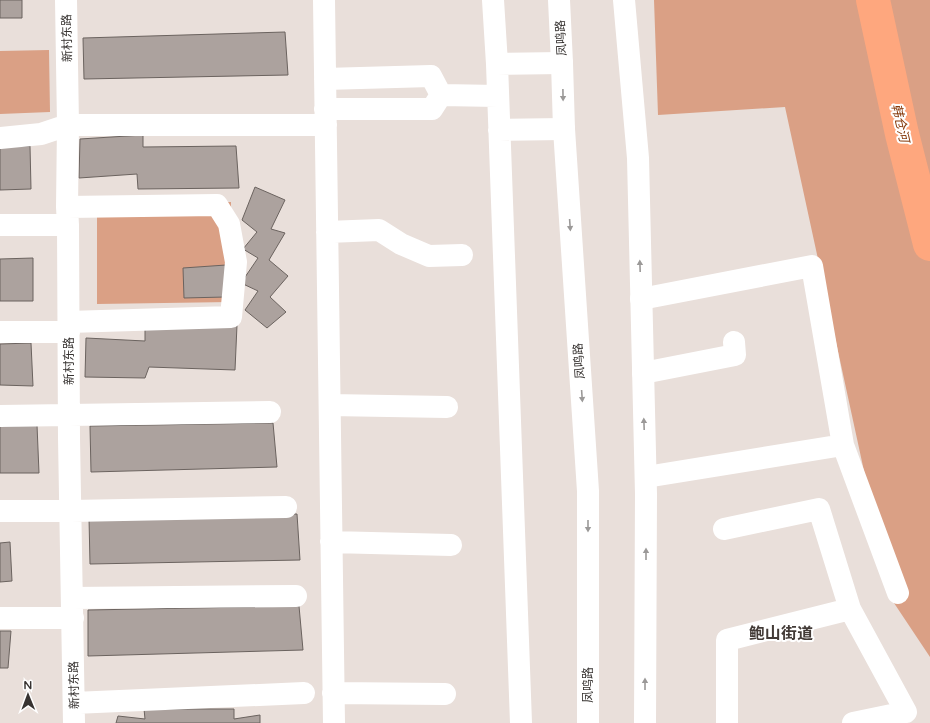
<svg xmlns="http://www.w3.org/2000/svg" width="930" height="723" font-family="'Varela Round','Noto Sans SC',sans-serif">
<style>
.green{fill:#daa085}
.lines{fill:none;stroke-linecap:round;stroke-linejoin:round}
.river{stroke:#fea77e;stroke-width:34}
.building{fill:#aca29e;stroke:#6b635f}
.minor{stroke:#fff;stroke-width:22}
.major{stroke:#fff;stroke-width:22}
.oneway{fill:#9b9998}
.labels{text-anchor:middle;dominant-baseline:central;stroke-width:4;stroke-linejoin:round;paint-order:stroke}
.street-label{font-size:12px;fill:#373331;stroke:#fff}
.water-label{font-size:13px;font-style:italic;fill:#863a0c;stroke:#fff}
.district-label{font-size:16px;font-weight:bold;fill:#423a36;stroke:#fff}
</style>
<rect width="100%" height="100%" fill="#e9dfda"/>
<path class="green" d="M654 0H930V657L892 600 785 107 658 115Z
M49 50 50 112 0 114V51Z
M231 202V302L97 304V204Z"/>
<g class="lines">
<path class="river" d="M873 0 902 134 930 244"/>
</g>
<path class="building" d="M0 0H22V18H0Z
M285 32 288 75 84 79 83 38Z
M143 135V147L236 146 239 188 138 189 137 174 79 178 80 139Z
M0 146H30L31 189 0 190Z
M255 187 285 200 271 229 285 233 269 260 288 276 270 297 286 312 267 328 245 310 258 291 241 283 258 258 243 249 257 232 242 220Z
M33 258V301H0V259Z
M226 265 225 297 184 298 183 268Z
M237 325 235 370 149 367 145 378 85 377 86 338 145 341V327Z
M31 343 33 386 0 385V344Z
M273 423 277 467 91 472 90 426Z
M37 425 39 473H0V426Z
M297 514 300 560 90 564 89 518Z
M10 542 12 581 0 582V543Z
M299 606 303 650 88 656V610Z
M0 631H11L8 668H0Z
M144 709H234V719L260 715V723H116L118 716 145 719Z"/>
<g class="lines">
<path class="minor" d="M66 0 68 125 67 207 68 225 69 438 74 723
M324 0 334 723
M493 0 497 64 562 63
M497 64 521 723
M325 79 431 76 441 95
M325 109H432L441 95 498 96
M499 130 564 129
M0 138 41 134 68 125H326
M67 207 217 205 229 224 236 262 231 317 69 322
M0 225H68
M327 232 379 230 401 244 429 256 462 255
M641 299 812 266 843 445
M0 332H69
M643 373 735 355 734 342
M330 405 447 407
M0 416 270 412
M646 477 843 445 898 593
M0 511H71L286 507
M724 529 819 509 850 609 727 640V723
M331 542 451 545
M72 598 296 596
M850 609 906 712 853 723
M0 618H73
M333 693 445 694
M74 703 304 693"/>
<path class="major" d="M559 0 562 63 564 129 588 491V723
M624 0 638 158 646 494 645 723"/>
</g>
<defs><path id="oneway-solid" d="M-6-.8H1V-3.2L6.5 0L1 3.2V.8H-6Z"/></defs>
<g class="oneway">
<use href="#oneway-solid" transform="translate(563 95) rotate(89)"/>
<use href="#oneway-solid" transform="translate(570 225) rotate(86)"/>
<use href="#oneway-solid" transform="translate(640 266) rotate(-92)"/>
<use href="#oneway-solid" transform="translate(582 396) rotate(86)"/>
<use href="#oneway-solid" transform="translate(644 424) rotate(-92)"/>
<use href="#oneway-solid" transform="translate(588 526) rotate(90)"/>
<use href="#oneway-solid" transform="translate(646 554) rotate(-90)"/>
<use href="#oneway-solid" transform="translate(645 684) rotate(-90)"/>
</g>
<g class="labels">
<g class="street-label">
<text transform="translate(67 38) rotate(-91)">新村东路</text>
<text transform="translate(561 38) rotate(-93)">凤鸣路</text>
<text transform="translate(69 361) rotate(-90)">新村东路</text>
<text transform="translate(579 361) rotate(-94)">凤鸣路</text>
<text transform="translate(74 685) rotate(-91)">新村东路</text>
<text transform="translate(588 685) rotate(-90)">凤鸣路</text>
</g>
<g class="water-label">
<text transform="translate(900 123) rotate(77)">韩仓河</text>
</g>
<g class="district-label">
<text x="781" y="634">鲍山街道</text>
</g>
</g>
<g transform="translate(28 695) rotate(359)" stroke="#ffffff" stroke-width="3" paint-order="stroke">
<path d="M0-3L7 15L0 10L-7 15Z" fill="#373331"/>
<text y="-6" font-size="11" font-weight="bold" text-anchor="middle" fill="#373331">N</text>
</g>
</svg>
